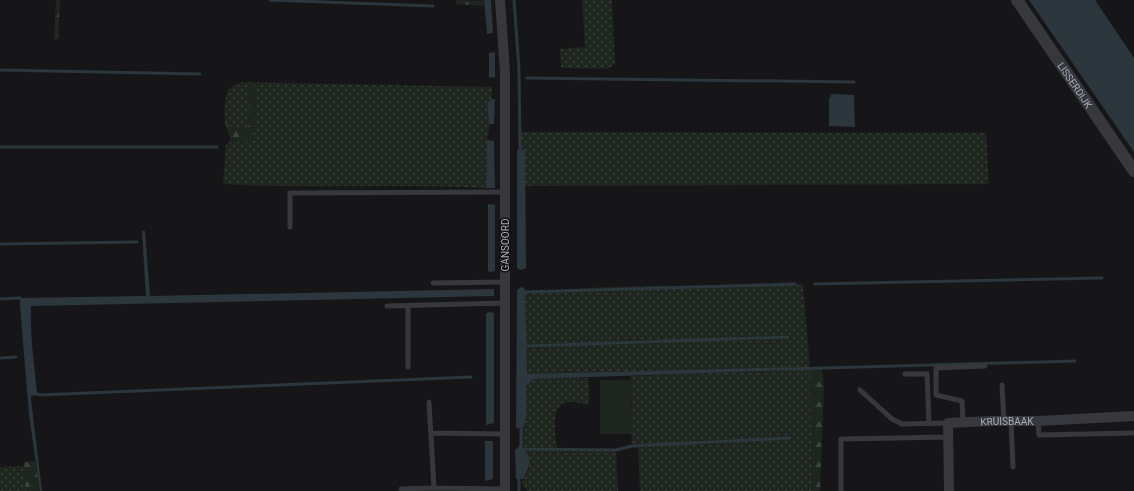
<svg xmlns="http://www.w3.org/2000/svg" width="1134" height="491" font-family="Roboto,sans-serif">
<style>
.grass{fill:url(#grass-dots)}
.forest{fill:url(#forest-firs)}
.pitch{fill:#1e261f}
.water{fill:#2c363d}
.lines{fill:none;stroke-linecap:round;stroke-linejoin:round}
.stream{stroke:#2c363d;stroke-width:3}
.service{stroke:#37383d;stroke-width:5}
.minor{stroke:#37383d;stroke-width:10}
.tertiary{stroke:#37383d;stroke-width:12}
.labels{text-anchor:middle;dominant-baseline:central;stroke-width:3;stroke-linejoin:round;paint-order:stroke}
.street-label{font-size:10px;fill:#a8aeb9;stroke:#111113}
</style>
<defs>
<pattern id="grass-dots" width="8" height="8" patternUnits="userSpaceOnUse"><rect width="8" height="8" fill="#1e261f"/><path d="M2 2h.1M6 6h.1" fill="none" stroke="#3c433d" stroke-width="1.8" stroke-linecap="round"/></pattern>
<pattern id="forest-firs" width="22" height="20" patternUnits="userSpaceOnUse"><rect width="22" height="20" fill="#1e261f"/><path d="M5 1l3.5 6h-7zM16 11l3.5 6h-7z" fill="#3c433d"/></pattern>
</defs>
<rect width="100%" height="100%" fill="#161618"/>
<path class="grass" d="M582 0H612L615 63 608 69 561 68 560 49 585 47Z
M243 82 492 87V99L487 104 489 123 490 124 487 140 486 188C425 185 364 187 302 186 276 186 250 186 223 184L226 144 231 141 252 142 254 127 255 86 248 87 250 105 249 126 233 129 225 122 224 111 227 90 234 85Z
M520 132 986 133 989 184 525 186V150L520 149Z
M803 284 810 368 812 491H640L638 446H632L630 411 632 408 631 376 789 370V367L526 374 525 292 607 287Z
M589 378V405C583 404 576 401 570 402 548 404 556 433 557 448L616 450 618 491H527L522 484 523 479 529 469 527 455 521 445V429L524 426 526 417V386L534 379Z
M24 466 23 478 26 491H0V467Z"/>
<path class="forest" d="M56 0H60L58 39 54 40Z
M456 0 484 1V6L456 4Z
M255 86 254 127 252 142 231 141 225 122 233 129 249 126 250 105 248 87Z
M810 368H822L824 387 820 491H812Z
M35 461 40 491H26L23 478 24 462Z"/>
<path class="pitch" d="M600 380H632L631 434H600Z"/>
<path class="water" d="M484 0H491L493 33 487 34Z
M1029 0H1095L1134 58V152Z
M495 52V77L489 78V53Z
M833 94 854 95 855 127 829 126V99L831 95Z
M492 99H495L494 124H489L487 103Z
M487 140 494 141 495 188H486Z
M520 149 525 150 526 268 521 270 517 268V150Z
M488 204 495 205V271L491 272 488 271Z
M142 231H145L150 296 494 289V296L31 306C30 335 34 364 37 392L39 393V395L31 396V399L42 491H40L29 415 20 305V298L146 296Z
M521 287 525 289 527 374 789 367V370L534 379 526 386V417L524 426 521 429 516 428 517 290Z
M490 312 494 313V423L486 425V313Z
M485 441H493V479L485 481Z
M521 445C532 458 531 465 523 479H516L515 450Z"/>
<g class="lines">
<path class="stream" d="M270 0 433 6
M514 0 519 69 520 149
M0 70 200 74
M527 78 854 82
M0 147H217
M0 244 137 242
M815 284 1102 278
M525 292 795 284
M0 299 20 298
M527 346 788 337
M0 358 16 357
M789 369 1075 361
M39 395 471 377
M521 449V429
M522 449 616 450 632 446 789 438
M519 476V491"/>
<path class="service" d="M290 227V193L505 192
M433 283 505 282
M387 306 505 303
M408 306V367
M905 374H927L929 423
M1002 385 1004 421
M860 390 892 419 902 424 948 423
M429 402 434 488
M1011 421 1013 467
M1038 421 1039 435 1134 433
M963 422 962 401 936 395V368L985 366
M431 433 505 434
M401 489 434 488 505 489
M841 491V439L949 437"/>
<g class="minor">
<path d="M500 0 505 72V491"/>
<path id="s1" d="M949 491 948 423 992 421H1038L1134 416"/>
</g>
<path class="tertiary" id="s2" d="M1017 0 1134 171"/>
</g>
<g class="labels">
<g class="street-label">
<text stroke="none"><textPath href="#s2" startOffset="103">LISSERDIJK</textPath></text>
<text transform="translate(505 245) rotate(-90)">GANSOORD</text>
<text stroke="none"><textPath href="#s1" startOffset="127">KRUISBAAK</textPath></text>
</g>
</g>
</svg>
